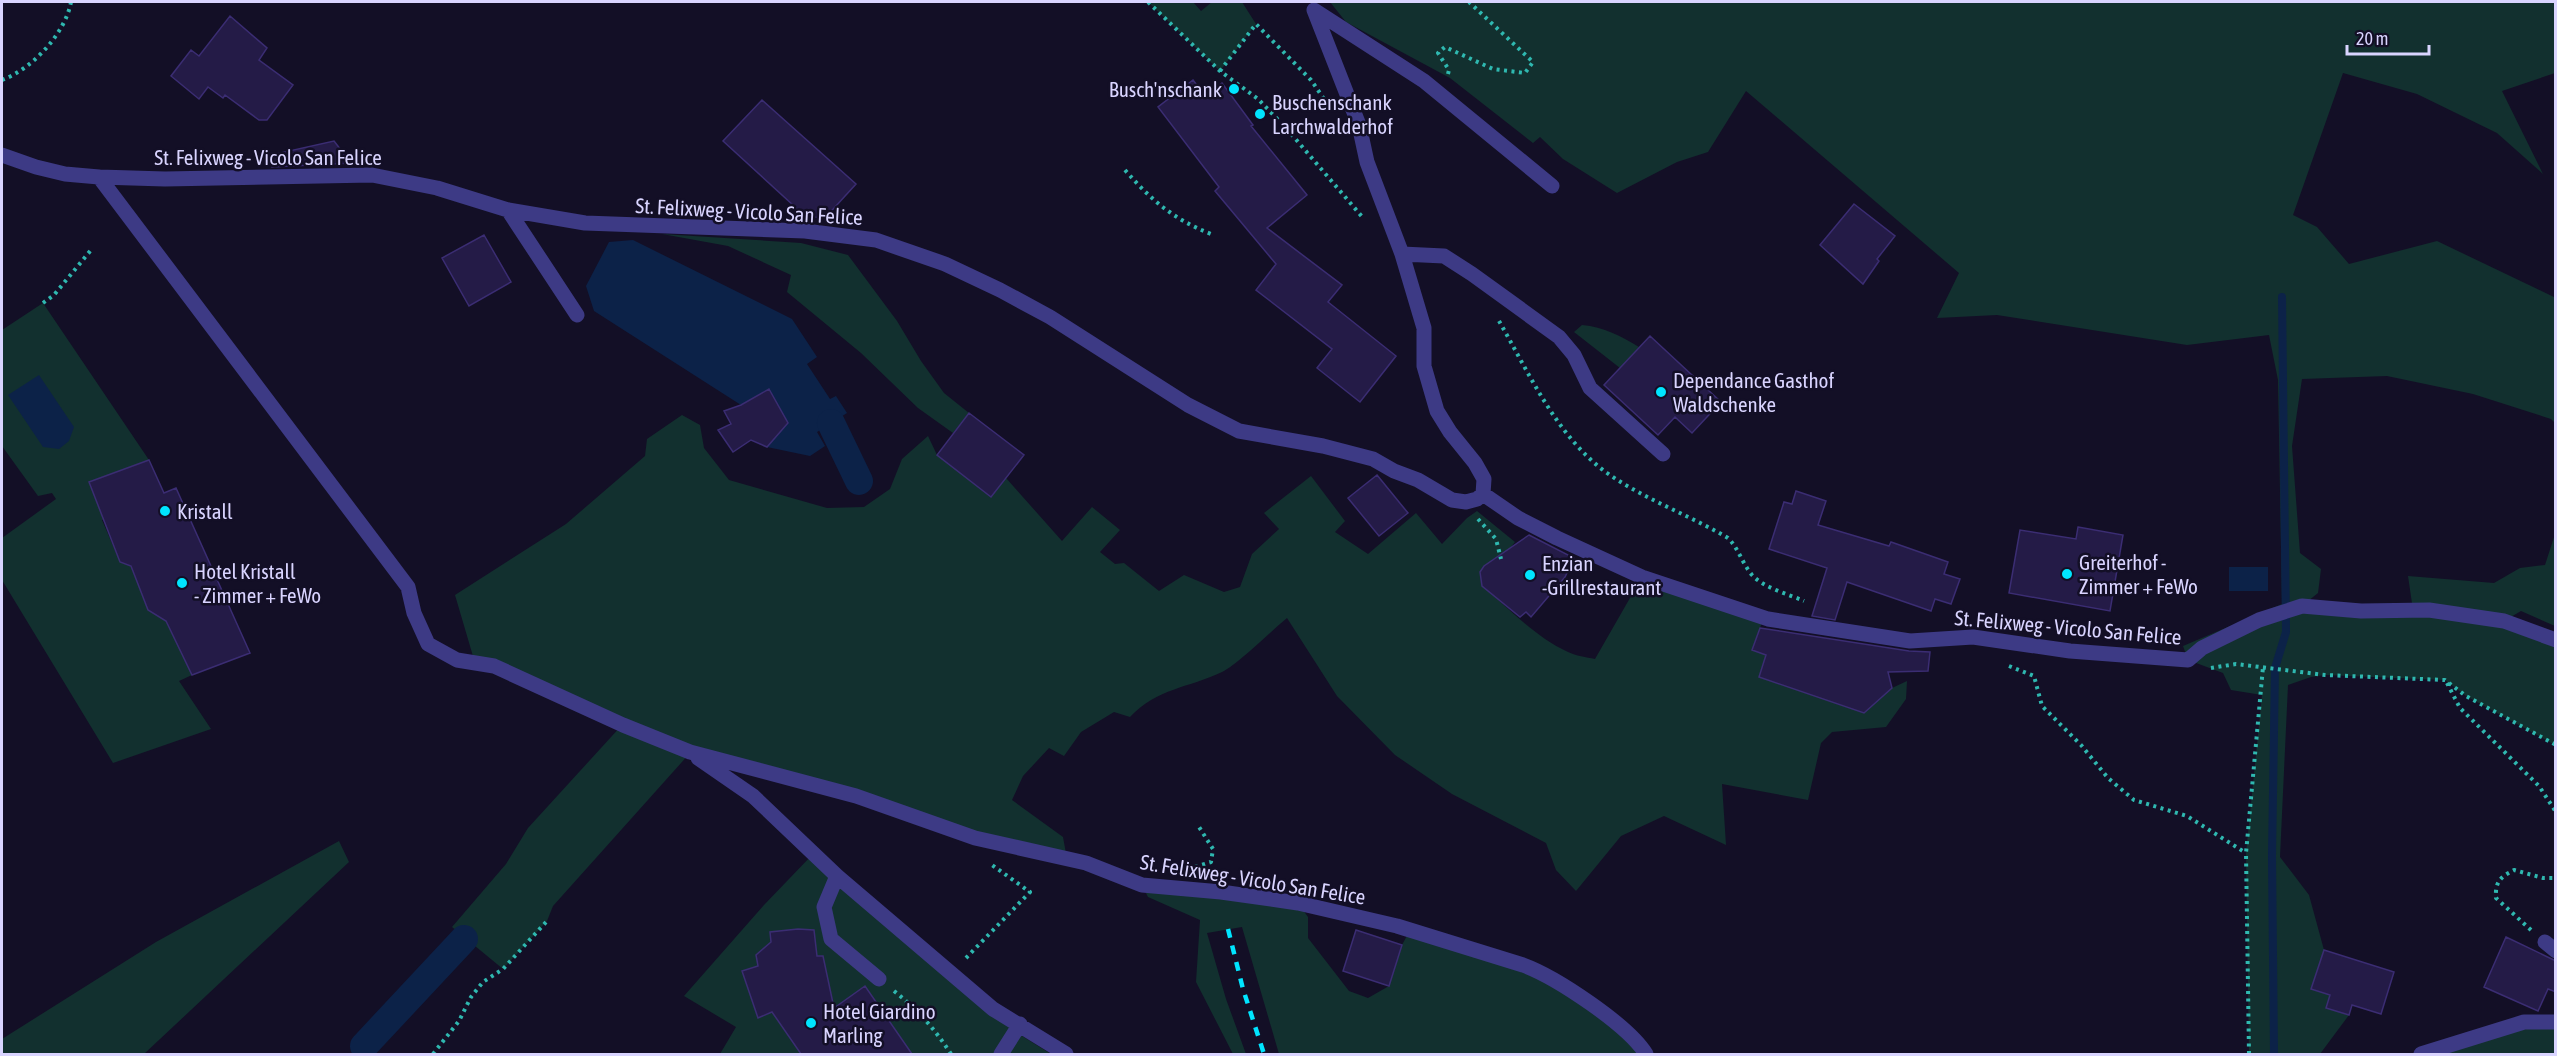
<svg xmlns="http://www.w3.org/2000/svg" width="2557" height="1056" font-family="'Asap Condensed',sans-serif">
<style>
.green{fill:#12302f}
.water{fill:#0c2248}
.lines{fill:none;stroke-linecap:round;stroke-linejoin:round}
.stream{stroke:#0c2248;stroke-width:8}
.canal{stroke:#0c2248;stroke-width:28}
.building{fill:#241b47;stroke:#3b2d73;stroke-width:1.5}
.path{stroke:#2fb8b0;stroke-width:4;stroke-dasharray:3 4.5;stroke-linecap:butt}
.minor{stroke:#3d3a85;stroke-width:15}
.rail{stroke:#00e5ff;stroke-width:4.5;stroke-dasharray:9 8;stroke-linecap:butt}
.poi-dot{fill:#00e5ff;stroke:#130f26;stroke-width:2}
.labels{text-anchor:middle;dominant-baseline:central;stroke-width:5;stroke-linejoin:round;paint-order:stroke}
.poi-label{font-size:21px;fill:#d9d4ff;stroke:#130f26;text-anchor:start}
.street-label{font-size:21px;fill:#d9d4ff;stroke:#130f26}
</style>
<rect width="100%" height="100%" fill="#130f26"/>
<path class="green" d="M1148 2H1193L1201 11 1212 2H1242L1256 24 1220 71Z
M1330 2H2555V73L2502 91 2543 174 2497 133 2417 94 2343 73 2293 215 2317 227 2349 264 2437 241 2556 298 2555 423 2551 419 2473 394 2387 376 2302 379 2292 446 2300 553 2321 569 2318 593 2303 605 2413 610 2408 576 2494 583 2520 568 2545 565 2556 531 2555 626 2521 611 2504 621 2555 640V745L2466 696 2445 680 2325 675 2311 677 2288 685 2280 857 2309 895 2324 950 2312 989 2330 995 2326 1008 2349 1015 2320 1054H2249L2246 853 2262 695 2231 690 2223 673 2188 660 2183 646 2282 604 2278 380 2269 335 2187 345 1997 315 1937 318 1959 273 1746 91 1708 152 1677 162 1617 193 1563 159 1540 137 1533 143 1450 78 1346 22Z
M662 234 801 243 848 255 897 321 921 361 944 393 969 413 953 433 918 408 861 353 787 292 791 275 728 246Z
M43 303 149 460 90 482 105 519 102 520 120 562 131 566 148 610 166 621 192 675 179 681 211 729 113 763 2 580V538L56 499 52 493 38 496 2 446V330Z
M1582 325C1604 327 1621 336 1639 347L1620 368 1574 332Z
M682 415 700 425 704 448 729 480 827 508 864 507 890 489 902 459 928 436 937 455 991 496 1006 478 1062 541 1092 507 1120 530 1100 552 1115 564 1124 563 1159 591 1184 575 1224 592 1240 587 1252 554 1279 529 1264 513 1311 476 1345 521 1335 532 1368 554 1416 513 1442 544 1467 518 1477 511 1515 542 1499 562 1480 572 1482 586C1510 609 1535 637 1568 652 1576 656 1586 657 1595 659L1642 577 1764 617 1752 650 1766 655 1759 677 1892 688 1907 681 1906 699 1886 727 1832 732 1821 743 1808 800 1722 784 1726 845 1664 816 1621 836 1576 891 1556 870 1546 843 1452 794 1395 755 1337 696 1287 618C1270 632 1239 663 1222 672 1189 688 1157 688 1130 717L1114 712 1081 732 1064 756 1049 748 1023 776 1012 800 1063 837 1067 859 690 753 553 906 547 921 503 969 452 927 506 864 528 828 622 725 475 663 455 595 566 524 645 456 647 439Z
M339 841 349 862 144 1054H2V1039L156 942Z
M813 854 1014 1031 1051 1054H720L736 1027 684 996 764 905Z
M1142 885 1298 903 1308 917V938L1349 991 1368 998 1389 986 1402 945 1410 930 1543 972 1646 1054H1279L1242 927 1207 933 1226 999 1246 1054H1233L1196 982 1200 920 1148 897Z
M2555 1022V1054H2421Z"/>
<path class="water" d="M633 240 792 319 817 357 807 364 830 399 836 396 847 413 817 432 825 446 810 456 767 447 788 423 769 390 741 405 594 311 586 286 609 242Z
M39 375 74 427 69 441 59 449 43 447 8 395Z
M2229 567H2268V591H2229Z"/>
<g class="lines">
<path class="stream" d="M2274 1054 2272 856 2275 668 2286 632 2282 297"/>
<path class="canal" d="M831 423 859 481
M364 1046 464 939"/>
</g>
<path class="building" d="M230 16 267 48 259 60 293 85 267 120H259L225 95 223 98 208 87 199 99 171 76 191 50 199 56Z
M1193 80 1205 96 1222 83 1253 125 1251 126 1307 195 1267 228 1342 285 1328 302 1396 356 1360 402 1317 368 1332 349 1256 290 1276 264 1215 191 1219 187 1158 107Z
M762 100 856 184 825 218 805 216 723 141Z
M334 141 351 163 272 167 271 155Z
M1854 204 1895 236 1877 259 1879 261 1863 284 1820 245Z
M484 235 511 282 469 306 442 258Z
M1650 336 1721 402 1692 433 1675 417 1658 435 1604 385Z
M769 389 788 423 767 447 751 440 733 452 718 430 731 424 724 411 741 405Z
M969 413 1024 455 991 497 937 455Z
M149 460 164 493 176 488 250 653 192 675 166 621 148 610 131 566 120 562 89 482Z
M1377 475 1408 513 1379 536 1348 498Z
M1796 491 1826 501 1818 525 1889 546 1891 542 1948 562 1944 574 1960 579 1951 604 1935 599 1931 611 1847 582 1835 620 1812 616 1827 568 1769 549 1784 502 1792 504Z
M2078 527 2123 535 2110 611 2009 593 2020 530 2076 539Z
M1529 535 1574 558 1565 577 1531 617 1526 612 1520 617 1482 586 1480 572 1484 566Z
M1760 628 1909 651 1930 652 1928 671 1888 672 1892 688 1864 713 1759 677 1766 655 1752 650Z
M798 929 814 930 817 956H823L834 1008 865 986 912 1054H801L772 1012 758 1018 742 971 758 966 756 955 771 942 770 932Z
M1356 930 1402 945 1389 986 1343 971Z
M2506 937 2556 961V992L2548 989 2538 1011 2484 987Z
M2324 950 2394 972 2381 1014 2352 1005 2349 1015 2326 1008 2330 995 2311 989Z"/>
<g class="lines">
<path class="path" d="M1148 2 1220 71 1258 99 1287 129 1364 219
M1220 71 1256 24 1311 80 1324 99
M1448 74 1449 70 1438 53 1445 47 1493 69 1525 73 1533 62 1469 2
M2 80C32 69 65 34 71 2
M1125 170C1151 200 1173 219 1211 234
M43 303 54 295 91 250
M1499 321C1529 373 1557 437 1607 473 1644 499 1689 515 1728 538 1739 549 1742 563 1752 575 1764 588 1788 594 1804 601
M1478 519 1496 539 1501 559
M2009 666 2034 676 2042 706 2081 745 2108 778 2134 800 2187 816 2246 853
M2211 668 2236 664 2325 675 2445 680 2466 696 2556 745
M2447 683 2460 708 2539 786 2556 812
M1195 867 1211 862 1213 849 1199 827
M2531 930 2496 898C2495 882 2500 877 2514 870L2543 878H2556
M966 958 1030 892 992 865
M894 991C917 1009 935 1029 951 1054
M433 1054 459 1021 471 997 483 982 503 969 547 921
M2249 1054 2246 853 2263 667"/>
<path class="minor" d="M1314 10 1359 125 1367 162 1402 254 1424 328V366L1437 411 1450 432 1475 463 1484 479 1483 494
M1314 10 1424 81 1552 186
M2 155 36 167 65 174 99 177 165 179 372 175 437 188 508 210 585 223 805 231 876 240 945 264 1000 290 1050 317 1188 405 1239 431 1323 446 1373 459 1394 471 1418 480 1452 500 1466 502 1477 499 1483 494 1518 518 1557 538 1642 577 1768 619 1910 641 1973 637 2070 651 2188 660 2202 648 2259 620 2302 606 2361 611 2429 610 2504 621 2556 640
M99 177 408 587 414 613 428 644 457 660 494 666 623 725 690 752 856 796 975 838 1086 863 1142 885 1221 892 1298 903 1397 926 1523 965C1556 977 1628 1025 1646 1054
M508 210 577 315
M1402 254 1444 256 1472 274 1559 337 1574 355 1590 388 1663 454
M698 758 753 796 837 876 993 1009 1066 1054
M837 876 824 907 831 939 879 979
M2545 942 2556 951
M1001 1054 1020 1024
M2421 1054 2524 1022H2556"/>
<path class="rail" d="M1228 929 1243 989 1264 1054"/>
</g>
<g class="poi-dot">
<circle cx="1234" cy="89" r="6"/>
<circle cx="1260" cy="114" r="6"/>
<circle cx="1661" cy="392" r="6"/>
<circle cx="165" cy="511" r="6"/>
<circle cx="2067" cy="574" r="6"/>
<circle cx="1530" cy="575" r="6"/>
<circle cx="182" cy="583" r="6"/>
<circle cx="811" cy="1023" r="6"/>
</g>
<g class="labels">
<g class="poi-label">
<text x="1222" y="89" text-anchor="end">Busch'nschank</text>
<text x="1272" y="102">Buschenschank<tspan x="1272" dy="24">Larchwalderhof</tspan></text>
<text x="1673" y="380">Dependance Gasthof<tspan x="1673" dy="24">Waldschenke</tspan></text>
<text x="177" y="511">Kristall</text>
<text x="2079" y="562">Greiterhof -<tspan x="2079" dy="24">Zimmer + FeWo</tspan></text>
<text x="1542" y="563">Enzian<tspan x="1542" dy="24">-Grillrestaurant</tspan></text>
<text x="194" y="571">Hotel Kristall<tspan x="194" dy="24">- Zimmer + FeWo</tspan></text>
<text x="823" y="1011">Hotel Giardino<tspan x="823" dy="24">Marling</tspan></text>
</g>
<g class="street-label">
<text x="268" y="157">St. Felixweg - Vicolo San Felice</text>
<text transform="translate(749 211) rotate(3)">St. Felixweg - Vicolo San Felice</text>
<text transform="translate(2068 627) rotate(5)">St. Felixweg - Vicolo San Felice</text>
<text transform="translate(1253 879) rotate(9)">St. Felixweg - Vicolo San Felice</text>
</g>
</g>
<rect width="2557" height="1056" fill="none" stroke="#d9d4ff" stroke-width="6"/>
<path d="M2347 45v9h82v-9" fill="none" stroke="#d9d4ff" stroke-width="3"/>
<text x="2356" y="45" font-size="18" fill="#d9d4ff" stroke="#130f26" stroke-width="4.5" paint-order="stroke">20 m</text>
</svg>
